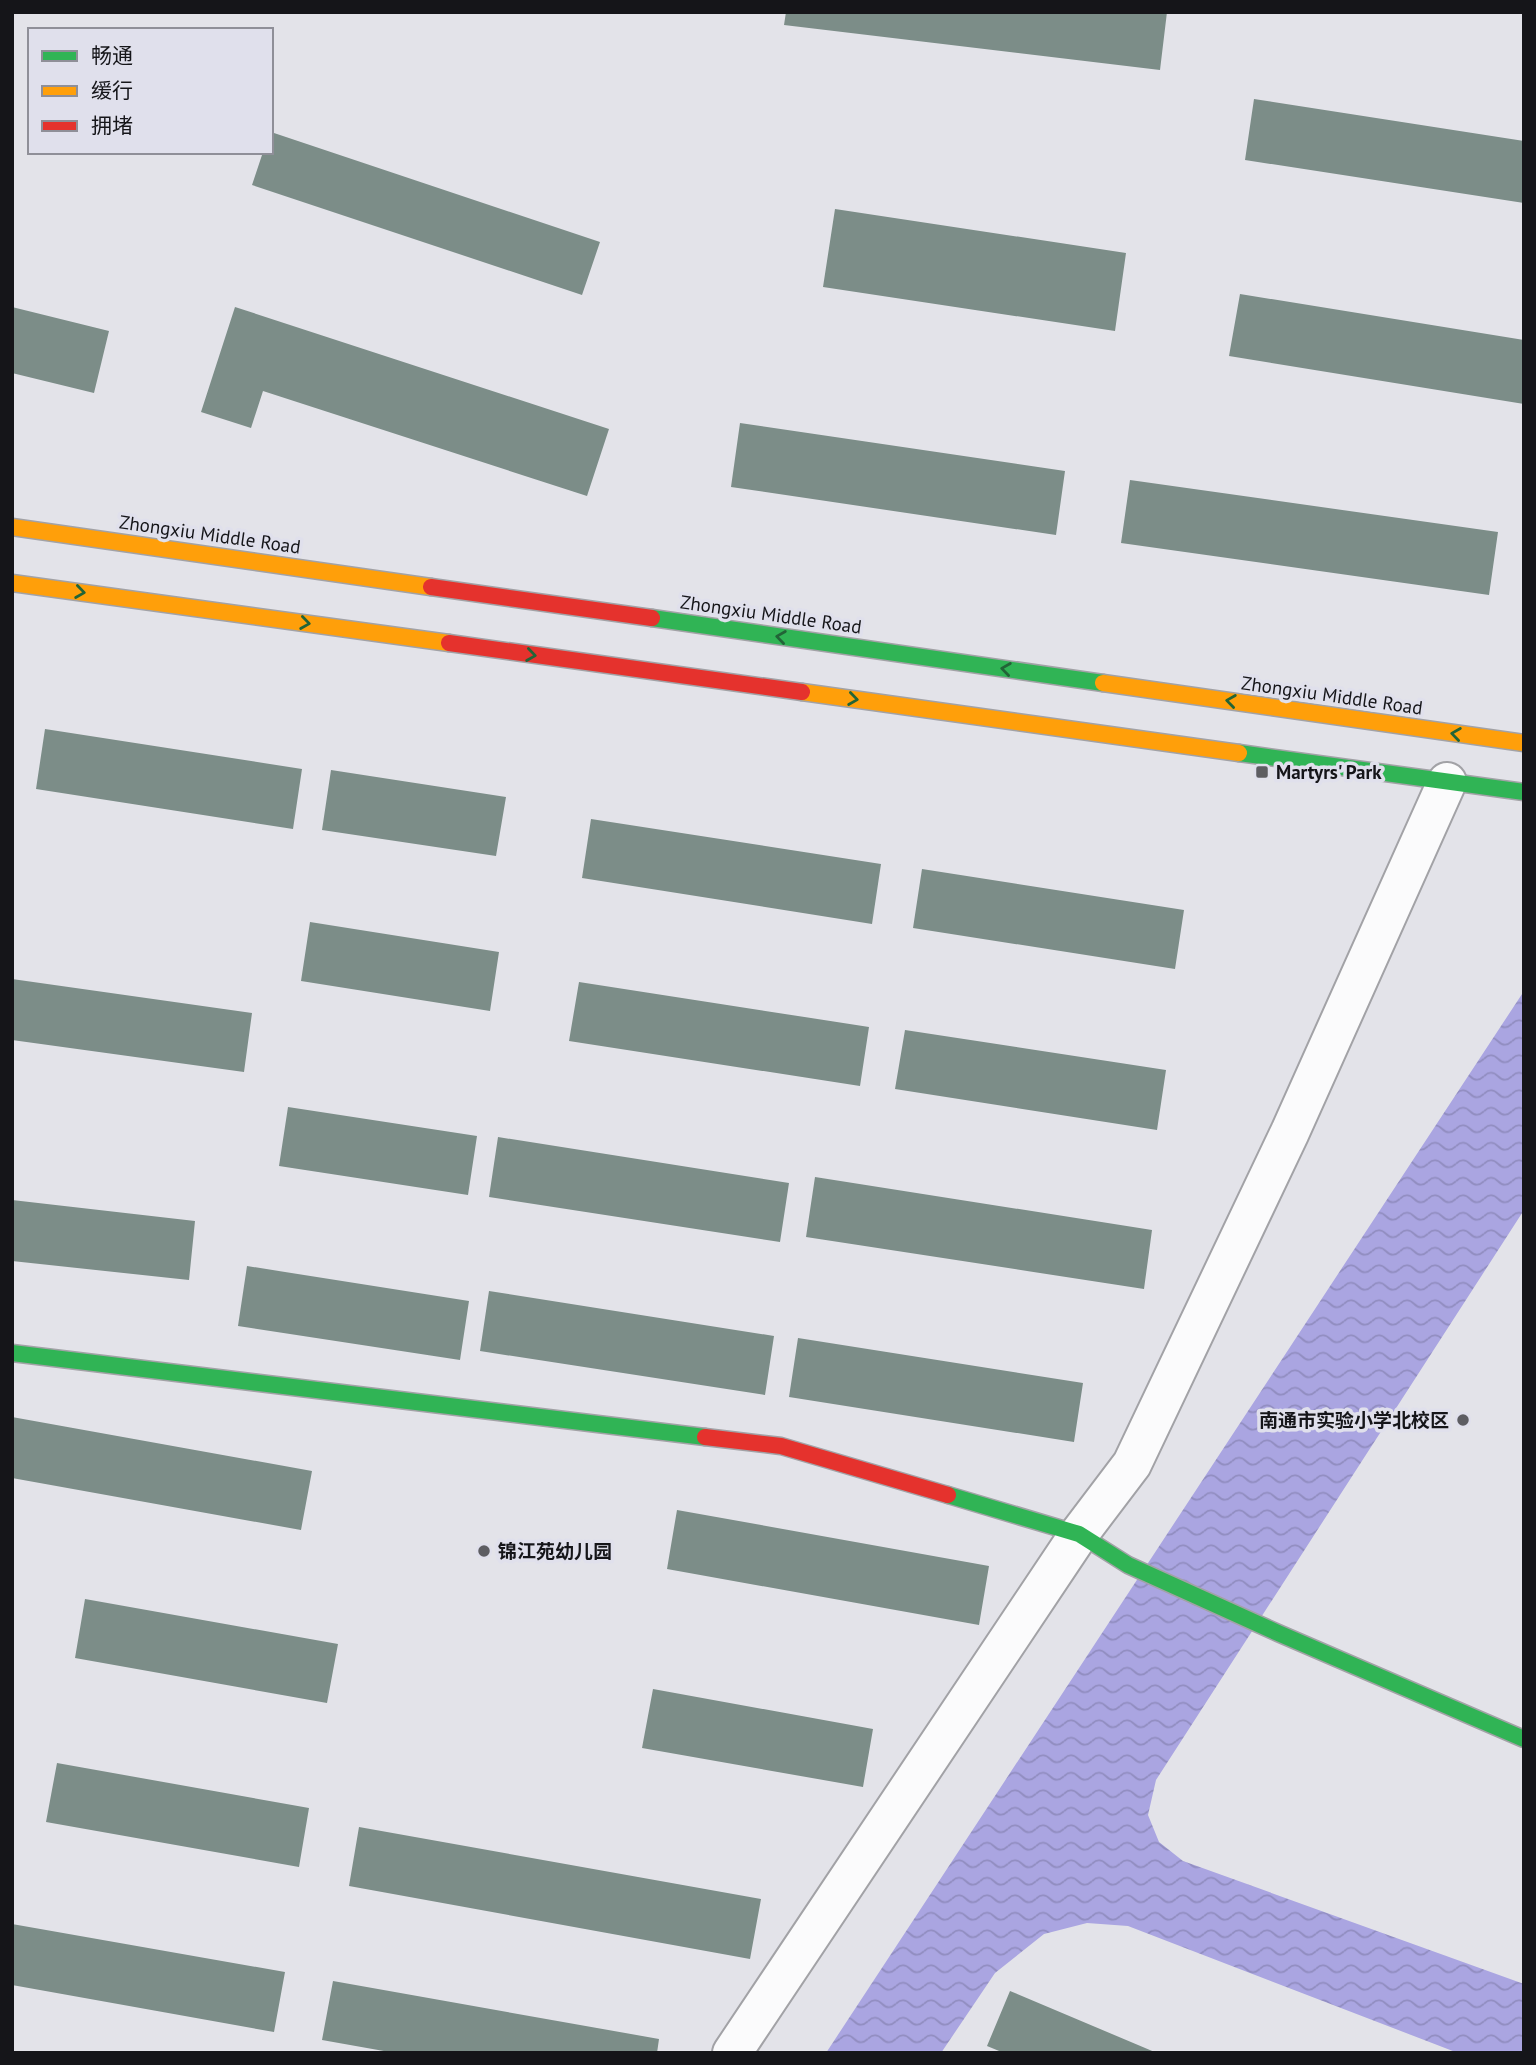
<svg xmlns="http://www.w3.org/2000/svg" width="1536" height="2065" font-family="'PT Sans','Noto Sans SC',sans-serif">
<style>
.water{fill:url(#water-waves)}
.building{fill:#7c8d88}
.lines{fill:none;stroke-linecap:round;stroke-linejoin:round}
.street-casing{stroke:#a2a2a6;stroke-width:42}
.fast-casing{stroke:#a2a2a6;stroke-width:19}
.slow-casing{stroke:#a2a2a6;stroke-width:19}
.jam-casing{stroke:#a2a2a6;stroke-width:19}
.street{stroke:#fbfbfc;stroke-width:38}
.fast{stroke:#30b455;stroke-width:16}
.slow{stroke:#ff9f0a;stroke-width:16}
.jam{stroke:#e5322d;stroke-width:16}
.oneway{stroke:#226437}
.poi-dot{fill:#5d5d62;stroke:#e0e0ec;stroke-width:2.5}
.labels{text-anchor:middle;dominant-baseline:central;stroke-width:7;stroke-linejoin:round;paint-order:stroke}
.street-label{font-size:19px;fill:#151519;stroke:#e0e0ec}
.poi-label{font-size:19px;font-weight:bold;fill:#151519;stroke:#e0e0ec;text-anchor:start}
</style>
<defs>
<pattern id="water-waves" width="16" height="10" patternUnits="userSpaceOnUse" patternTransform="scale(1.75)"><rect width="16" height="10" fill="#aaa5e1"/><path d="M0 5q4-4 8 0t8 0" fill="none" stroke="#918dc0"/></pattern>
</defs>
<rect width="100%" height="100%" fill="#e3e3e9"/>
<path class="water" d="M1524 991V1210L1156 1780 1148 1815 1159 1842 1183 1861 1524 1984V2053H1458L1128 1926 1087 1923 1044 1934 995 1973 941 2053H826Z"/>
<path class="building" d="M786 12H1167L1160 70 784 25Z
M1254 99 1524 141V203L1245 160Z
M271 132 600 242 582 295 252 185 263 152H271Z
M835 209 1126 253 1115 331 823 287Z
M1240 294 1524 340V404L1229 356Z
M12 307 109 331 94 393 12 373Z
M235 307 609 429 587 496 263 391 251 428 201 412Z
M740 423 1065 471 1056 535 731 487Z
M1130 480 1498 532 1489 595 1121 543Z
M45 729 302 769 293 829 36 789Z
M331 770 506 797 496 856 322 830Z
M591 819 881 864 872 924 582 878Z
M922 869 1184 910 1175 969 913 928Z
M310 922 499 952 490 1011 301 981Z
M12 979 252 1013 244 1072 12 1040Z
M579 982 869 1027 860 1086 569 1041Z
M905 1030 1166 1070 1157 1130 895 1089Z
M288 1107 477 1136 468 1195 279 1166Z
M498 1137 789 1183 780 1242 489 1197Z
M815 1177 1152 1230 1144 1289 806 1237Z
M12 1200 195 1221 189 1280 12 1261Z
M247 1266 469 1301 460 1360 238 1326Z
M489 1291 774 1336 765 1395 480 1351Z
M798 1338 1083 1383 1074 1442 789 1397Z
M12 1417 312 1471 301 1530 12 1478Z
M677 1510 989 1566 979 1625 667 1569Z
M85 1599 338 1644 327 1703 75 1658Z
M653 1689 873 1729 863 1787 642 1748Z
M57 1763 309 1808 299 1867 46 1822Z
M359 1827 761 1899 750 1959 349 1886Z
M12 1924 285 1972 274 2032 12 1985Z
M333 1981 659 2039 657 2053H395L322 2040Z
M1010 1991 1157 2053H1004L987 2046Z"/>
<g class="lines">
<defs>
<path id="street" d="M732 2053 1079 1534 1132 1464 1290 1132 1447 782"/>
<path id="fast" d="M652 618 1103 683
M1239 753 1524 792
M12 1353 705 1437
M948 1495 1079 1534 1128 1565 1278 1633 1524 1739"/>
<path id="slow" d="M12 527 431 587
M12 583 449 643
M1103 683 1524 743
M802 692 1239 753"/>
<path id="jam" d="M431 587 652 618
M449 643 802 692
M705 1437 781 1446 948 1495"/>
</defs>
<use href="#street" class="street-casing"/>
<use href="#fast" class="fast-casing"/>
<use href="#slow" class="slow-casing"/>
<use href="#jam" class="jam-casing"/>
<use href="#street" class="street"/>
<use href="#fast" class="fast"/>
<use href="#slow" class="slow"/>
<use href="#jam" class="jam"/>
</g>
<defs><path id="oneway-chevron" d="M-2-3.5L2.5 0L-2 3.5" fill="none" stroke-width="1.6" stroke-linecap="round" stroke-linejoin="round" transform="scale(1.75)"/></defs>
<g class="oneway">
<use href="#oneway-chevron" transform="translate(80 592) rotate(8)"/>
<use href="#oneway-chevron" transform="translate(305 623) rotate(8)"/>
<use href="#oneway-chevron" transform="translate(781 637) rotate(-172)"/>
<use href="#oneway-chevron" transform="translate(531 655) rotate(8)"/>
<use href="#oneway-chevron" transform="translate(1006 669) rotate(-172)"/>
<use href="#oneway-chevron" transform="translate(853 699) rotate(8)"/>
<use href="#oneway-chevron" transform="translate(1231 701) rotate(-172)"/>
<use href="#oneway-chevron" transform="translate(1456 734) rotate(-172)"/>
</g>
<g class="poi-dot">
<rect x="1255" y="765" width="14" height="14" rx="3.5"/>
<circle cx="1463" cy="1420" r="7"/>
<circle cx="484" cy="1551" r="7"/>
</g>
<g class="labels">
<g class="street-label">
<text transform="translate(210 534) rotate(8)">Zhongxiu Middle Road</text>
<text transform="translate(771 614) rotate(8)">Zhongxiu Middle Road</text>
<text transform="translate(1332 695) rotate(8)">Zhongxiu Middle Road</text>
</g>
<g class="poi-label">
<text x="1276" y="772">Martyrs' Park</text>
<text x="1449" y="1420" text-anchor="end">南通市实验小学北校区</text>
<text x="498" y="1551">锦江苑幼儿园</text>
</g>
</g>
<rect width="1536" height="2065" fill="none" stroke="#151519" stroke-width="28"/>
<rect x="28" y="28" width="245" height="126" fill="#e0e0ec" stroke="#8f8f98" stroke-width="2"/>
<rect x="42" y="51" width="35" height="10" fill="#30b455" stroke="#8f8f98" stroke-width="2"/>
<text x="91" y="63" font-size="21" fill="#151519">畅通</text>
<rect x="42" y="86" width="35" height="10" fill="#ff9f0a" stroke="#8f8f98" stroke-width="2"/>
<text x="91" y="98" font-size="21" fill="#151519">缓行</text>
<rect x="42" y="121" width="35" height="10" fill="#e5322d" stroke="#8f8f98" stroke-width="2"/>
<text x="91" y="133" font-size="21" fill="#151519">拥堵</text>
</svg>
